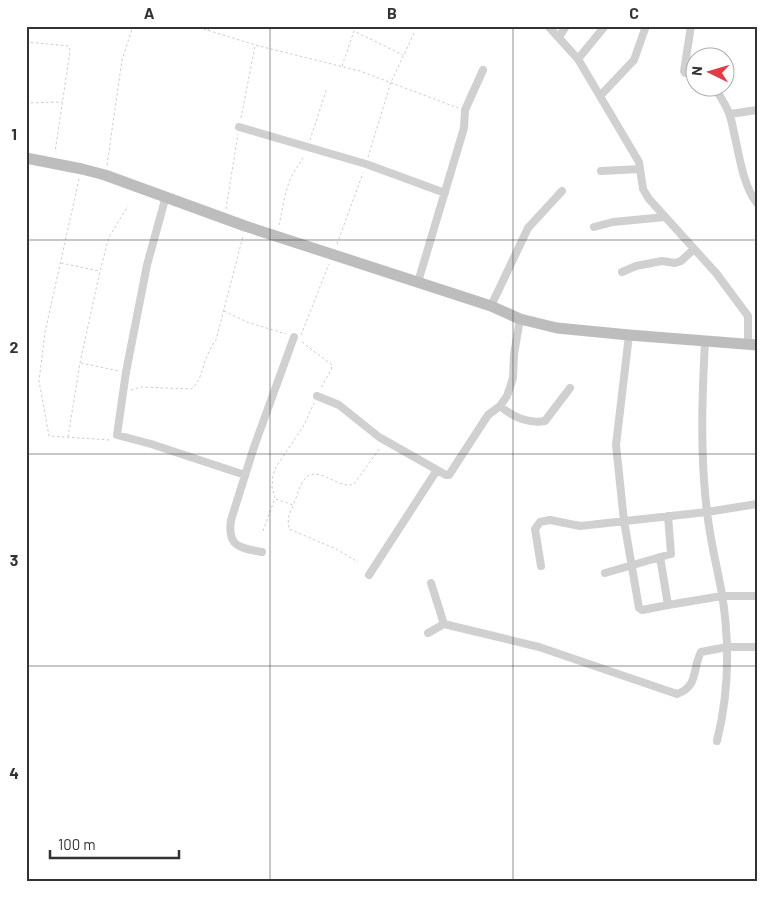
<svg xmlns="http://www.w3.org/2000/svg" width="783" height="907" font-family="Barlow,sans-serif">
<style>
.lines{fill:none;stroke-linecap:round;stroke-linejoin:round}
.path{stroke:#cdcdcd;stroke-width:1;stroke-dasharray:2.5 2.5;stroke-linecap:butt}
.minor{stroke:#d0d0d0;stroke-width:8}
.secondary{stroke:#bdbdbd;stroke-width:11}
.grid{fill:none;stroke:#333;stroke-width:1;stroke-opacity:0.55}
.neatline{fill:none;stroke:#333;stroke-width:2}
.grid-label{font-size:16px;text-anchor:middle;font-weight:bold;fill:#333}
</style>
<rect width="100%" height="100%" fill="#fff"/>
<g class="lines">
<path class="path" d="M194 26 255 45 360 71 458 108
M208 31 209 26
M26 42 69 46 70 51 55 152
M342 66 354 31 403 55
M26 103 62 102
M241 118 255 46
M310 140 327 88
M368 157 391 82 415 31
M107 165 122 60 133 26
M79 179 45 332 39 381 49 436 110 440
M226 209 238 134
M279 225C283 208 285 187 294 172 298 165 301 163 304 155
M337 244 363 173
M61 263 99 271
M224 311 247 322 286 334
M301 335 329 264
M302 342 332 365 331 370 321 388
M81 363 119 371
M131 390 141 387 191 389C202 381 202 366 208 354 210 349 213 344 216 340L243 236
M68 437 80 363 100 271 109 237 128 206
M276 499 293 505C297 497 299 487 304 480 316 462 339 491 354 484L380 448
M293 506 288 518 289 529 336 549 358 562
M263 531 275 498 272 487 273 475 276 467 303 427 314 403"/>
<path class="minor" d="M548 26 578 59 639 162 643 189 649 199 716 273 748 316V344
M691 26 684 71 685 73 696 74
M559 37 566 26
M578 59 605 26
M715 88C720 96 727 106 730 116 737 139 741 185 757 203
M600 96 634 60 646 26
M730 114 757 110
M239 127 366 164 445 193
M601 171 640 169
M166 196 147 265 126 372 117 435 151 444 245 475
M594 227 613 222 665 217
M622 272 636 266 662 261 675 263 681 261 694 249
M418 282 464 128 465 110 483 70
M491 306 528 228 562 191
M629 335 616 445 624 521 639 608 642 610 668 605 722 596H757
M705 341C702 398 700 455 707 512 710 539 717 567 722 594 730 644 729 693 717 741
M317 396 339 405 379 437 446 475H449L488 415 500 406 507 396 513 378 514 354 520 319
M500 406C513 417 528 424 545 421L570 388
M262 552C240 548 227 547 231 520L254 447 294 337
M660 557 668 605
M541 566 535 529 540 522 550 520 580 526 707 512 757 504
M605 573 671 554 668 516
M369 575 437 470
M431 583 444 624
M428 633 444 624 539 647 677 694C699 686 692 669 701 652L727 647H757"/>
<path class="secondary" d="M26 158 82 169 105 175 245 226 491 306 520 319 557 328 629 335 757 345"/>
</g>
<path class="grid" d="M270 26V881M513 26V881M26 240H757M26 454H757M26 666H757"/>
<rect width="783" height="907" fill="none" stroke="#ffffff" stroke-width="55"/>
<g transform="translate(710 72) rotate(275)"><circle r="24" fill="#ffffff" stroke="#adadad"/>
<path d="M0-4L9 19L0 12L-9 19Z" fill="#e63946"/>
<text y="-8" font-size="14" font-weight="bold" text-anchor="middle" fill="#333333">N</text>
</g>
<path d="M50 850v8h129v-8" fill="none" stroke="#333333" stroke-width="2.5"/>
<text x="58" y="850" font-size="15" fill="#333333" stroke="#ffffff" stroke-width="4" paint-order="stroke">100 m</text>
<rect x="28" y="28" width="728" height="852" class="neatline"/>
<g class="grid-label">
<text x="149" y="19">A</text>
<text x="392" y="19">B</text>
<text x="634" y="19">C</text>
<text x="14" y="140">1</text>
<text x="14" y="353">2</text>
<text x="14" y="566">3</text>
<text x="14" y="779">4</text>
</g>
</svg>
